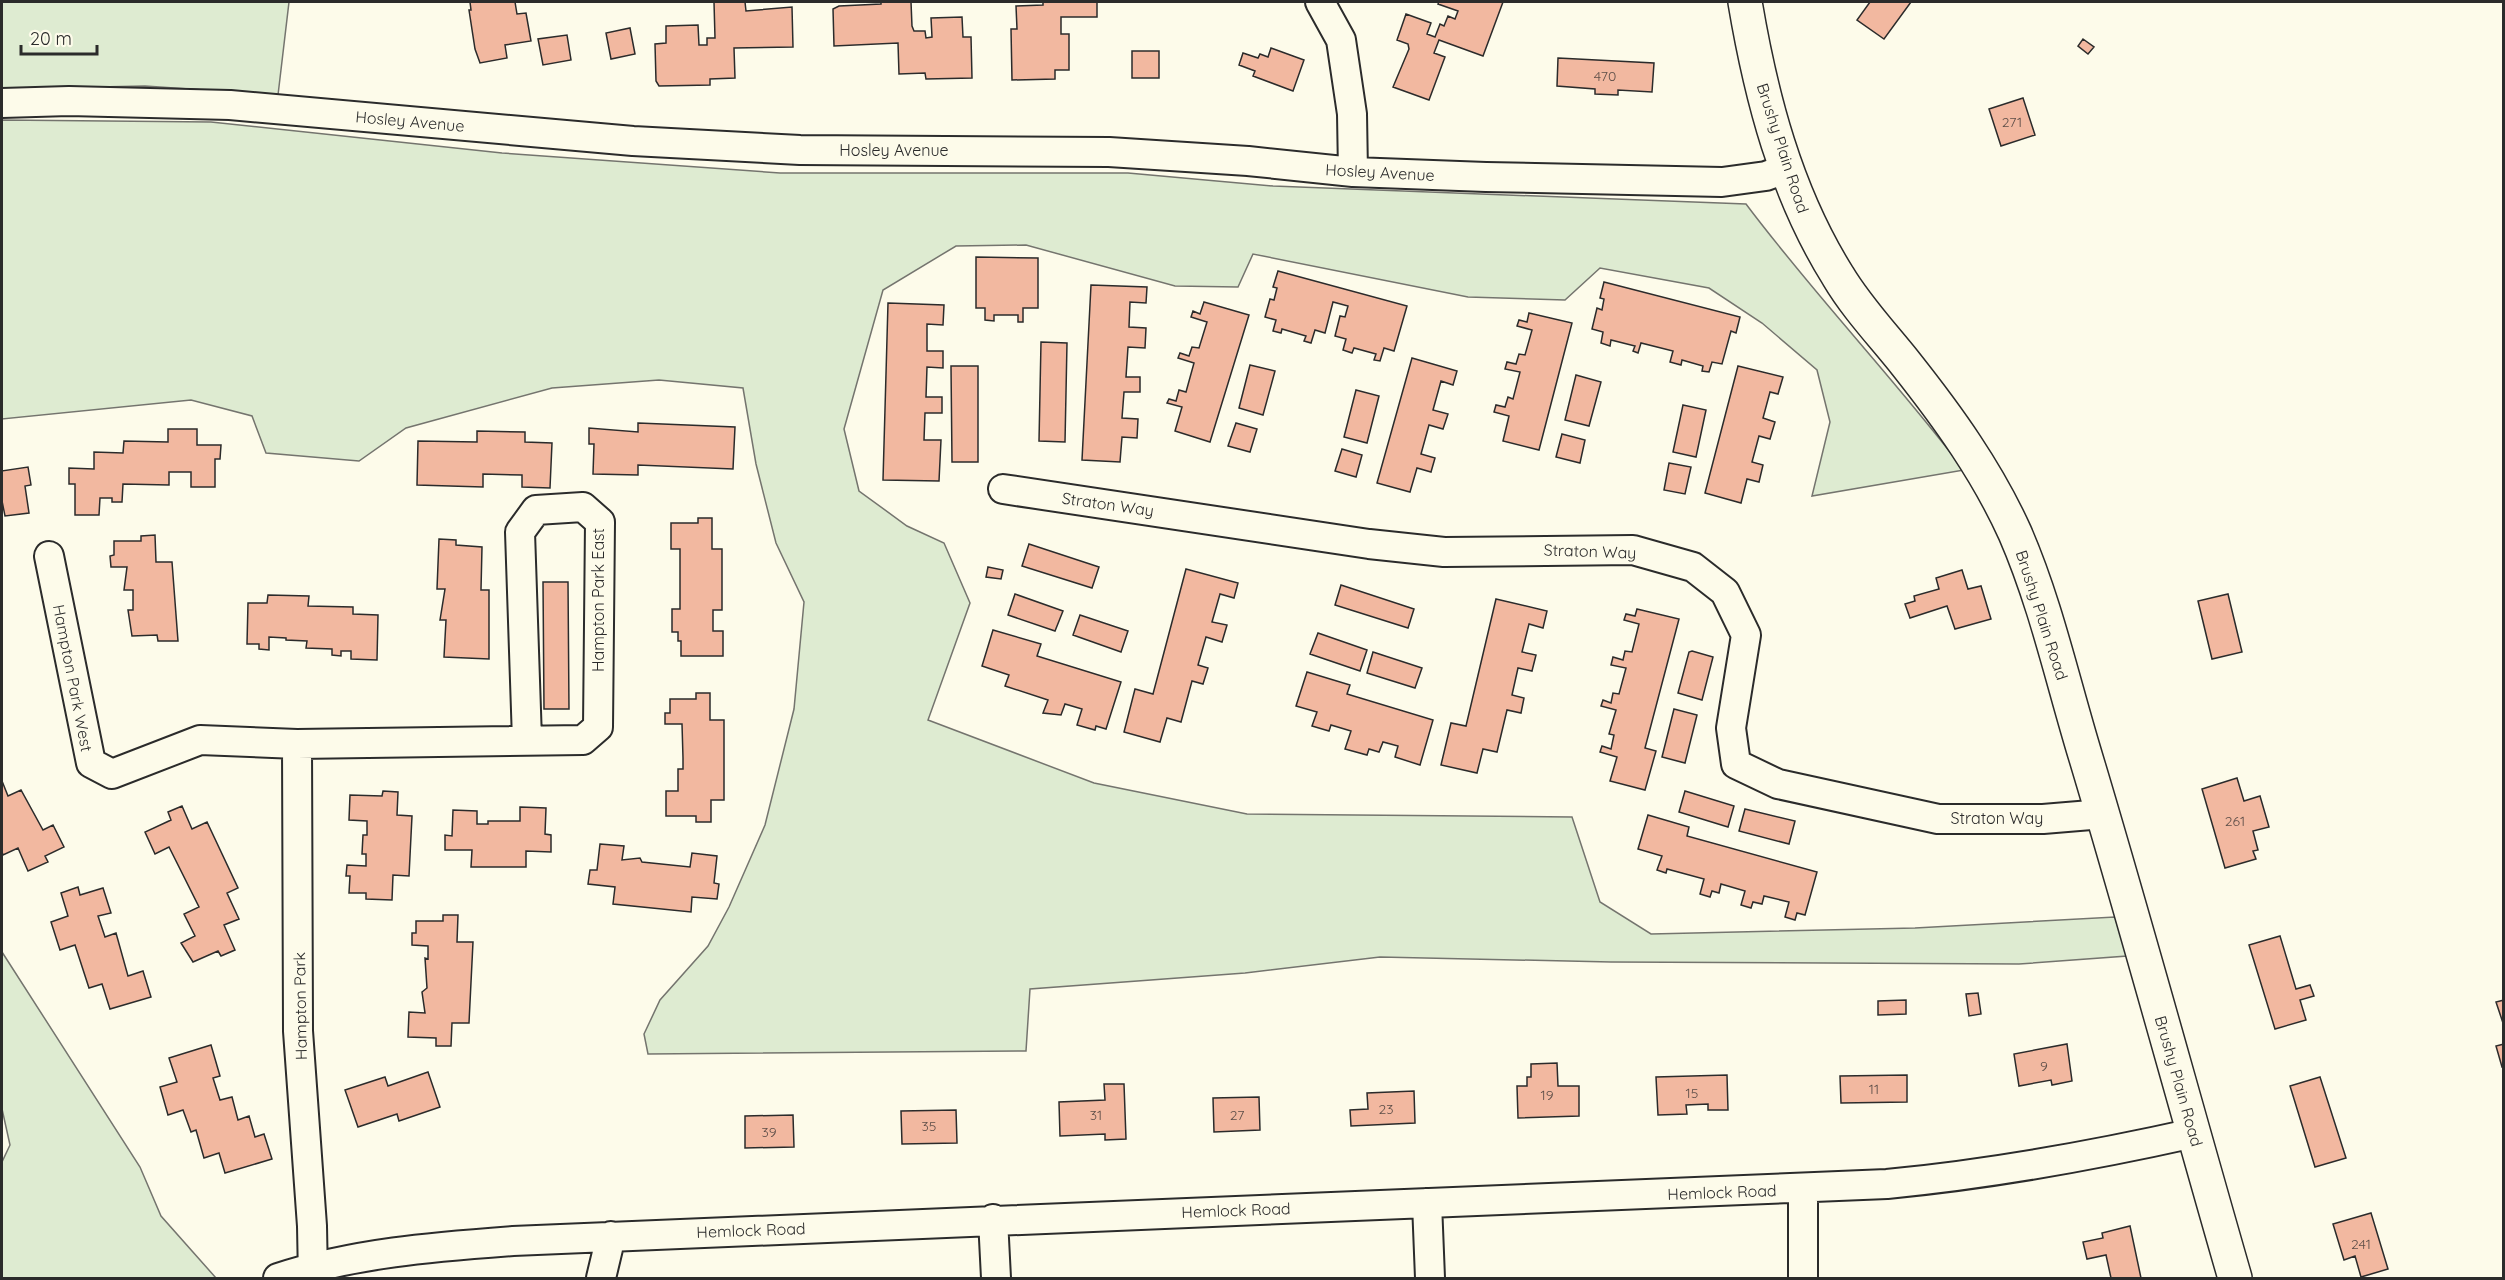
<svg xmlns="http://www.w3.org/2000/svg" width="2505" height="1280" font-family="Quicksand,sans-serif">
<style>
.green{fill:#deebd1;stroke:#74746e;stroke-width:1.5}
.building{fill:#f2b8a0;stroke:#2b2b2b;stroke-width:1.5}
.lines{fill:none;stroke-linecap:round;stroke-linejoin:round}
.minor-casing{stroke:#2b2b2b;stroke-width:32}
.major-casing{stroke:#2b2b2b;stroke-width:36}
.minor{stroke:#fdfbea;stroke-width:28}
.major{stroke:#fdfbea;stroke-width:33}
.labels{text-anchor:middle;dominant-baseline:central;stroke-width:4.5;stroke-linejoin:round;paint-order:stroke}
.number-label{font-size:14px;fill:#5d4e48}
.street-label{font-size:16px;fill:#2b2b2b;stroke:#fdfbea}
</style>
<rect width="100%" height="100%" fill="#fdfbea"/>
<path class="green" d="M2 2H289L278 95 145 86 2 89Z
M2 120 211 122 502 153 780 173H1128L1273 186 1746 204C1815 296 1895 379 1964 470L1812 496 1830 422 1817 370 1762 323 1709 288 1600 268 1565 300 1468 297 1253 254 1238 287 1175 286 1026 245 956 246 883 290 844 429 859 491 907 526 944 543 970 603 928 720 1094 783 1247 814 1572 817 1600 902 1651 934 1915 928 2115 917 2127 956 2019 964 1611 962 1380 957 1245 973 1030 989 1026 1051 648 1054 644 1034 660 1000 708 946 729 907 765 825 794 709 804 602 776 543 756 464 743 388 659 380 552 388 406 428 359 461 266 453 252 416 191 400 2 419Z
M2 952 140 1167 161 1216 216 1278H2V1162L10 1145 2 1109Z"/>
<path class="building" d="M470 2H515L517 14 526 13 531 41 505 45 507 58 480 63 475 49 469 10H471Z
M714 2H745L746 11 792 7 793 47 734 48 735 78 710 79V85L659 86 656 81 655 44 666 43V26L698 25 699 45H707V38H715Z
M881 2H911L912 26 914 31H925L926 38 932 37 931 18 962 17 963 37H971L972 78 926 79 925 73 899 74 898 43 834 46 833 9 839 6 881 4Z
M1043 2H1097V17H1061V34H1069V70H1055V79L1012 80 1011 29H1017L1016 6 1043 5Z
M1439 2H1503L1483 56 1439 40 1434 53 1445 57 1429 100 1393 87 1409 49 1408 44 1397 40 1406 14 1431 23 1427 34 1435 37 1440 24 1444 26 1448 16 1455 19 1458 11 1438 4Z
M1870 2H1911L1884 39 1857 20Z
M630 28 635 54 611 59 606 33Z
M567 35 571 60 543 65 538 39Z
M2083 39 2094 47 2088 54 2078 46Z
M1271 48 1304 60 1293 91 1253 76 1255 71 1239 65 1243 53 1258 58 1260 54 1268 57Z
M1132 51H1159V78H1132Z
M1558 58 1654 63 1652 92 1618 90V95L1595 94V89L1557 86Z
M2023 98 2035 135 2001 146 1989 109Z
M976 257 1038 258V308H1023V322H1018V315H994V321L985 320V308H976Z
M1278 271 1407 306 1394 351 1384 348 1380 361 1374 360 1376 354 1354 348 1352 353 1343 350 1346 339 1335 336 1340 316 1345 317 1348 306 1333 302 1325 333 1315 330 1311 343 1304 341 1306 336 1282 329 1281 333 1273 331 1276 320 1265 317 1270 299 1274 300 1277 288 1273 287Z
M1604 282 1740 317 1736 333 1731 331 1722 364 1712 362 1709 372 1702 371 1703 366 1682 360 1681 365 1670 362 1673 351 1641 343 1638 353 1633 351 1635 346 1611 340 1610 346 1601 343 1603 332 1592 329 1597 308 1602 310 1604 299 1600 298Z
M1091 285 1147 287 1146 303 1130 302 1129 327 1146 328 1145 348 1128 347 1126 377H1140V392H1124L1122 418 1138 419 1137 438 1122 437 1120 462 1082 460Z
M1204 302 1249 315 1210 442 1175 431 1182 407 1167 403 1169 399 1176 401 1179 390 1186 392 1194 363 1178 358 1180 353 1189 356 1192 347 1199 348 1207 322 1191 317 1193 311 1200 314Z
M888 303 944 305 943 325 927 324V351H943V368L927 367 926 397H942V413H925L924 440H941L939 481 883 480Z
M1529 313 1572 323 1539 450 1503 441 1509 416 1494 412 1496 405 1505 407 1508 397 1513 399 1520 372 1505 369 1507 362 1516 364 1519 354 1525 355 1532 330 1517 326 1519 320 1527 322Z
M1041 342 1067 343 1065 442 1039 441Z
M1412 358 1457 371 1453 385 1441 381 1433 410 1448 414 1443 429 1429 425 1421 454 1435 458 1431 472 1417 468 1410 492 1377 483Z
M1250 365 1275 371 1263 415 1239 408Z
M951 366H978V462H952Z
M1738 366 1783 377 1778 394 1770 392 1763 418 1775 422 1770 439 1759 436 1752 462 1763 465 1759 482 1747 479 1741 503 1705 493Z
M1576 375 1601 382 1589 426 1565 420Z
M1356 390 1379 396 1367 443 1344 437Z
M1683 405 1706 410 1696 457 1673 452Z
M638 423 735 427 733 469 638 465V475L593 474 594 444H589V428L638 432Z
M1236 423 1257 429 1250 452 1228 446Z
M168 429H197V445H221L220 459H215V487H191V472H169V485L123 484 122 502H112V498H100L99 515H75V484H69V468L94 469V452L123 453 124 441 168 442Z
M477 431 525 432V442L552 443 550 488 522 487V475L483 474V487L417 485 418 441 477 442Z
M1562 434 1585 440 1580 463 1556 457Z
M1342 449 1362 455 1356 477 1335 471Z
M1669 463 1691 467 1685 494 1664 490Z
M2 466V471L28 467 31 485 25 486 29 513 5 516 2 501Z
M698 518H712V549H722V610H713V631H723V656H681V641H678V632H672V609H680V549H671V523H698Z
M155 535 156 562H172L178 641H158L157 635 132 636 128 610H133V590H124L127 567H111L110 556 114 555V541H141V536Z
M439 539 456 540V545L482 547 481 590H489V659L444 657 446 620H440L445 589H437Z
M1029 544 1099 567 1092 588 1022 566Z
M988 567 1003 570 1001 579 986 577Z
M1186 569 1238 583 1234 598 1220 594 1212 622 1227 625 1222 642 1206 637 1198 665 1208 668 1203 684 1192 681 1181 722 1167 718 1160 742 1124 732 1135 689 1153 694Z
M1962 570 1968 589 1981 586 1991 619 1955 629 1947 606 1910 618 1905 604 1915 601 1914 596 1939 589 1936 578Z
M543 582H568L569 709H544Z
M1341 585 1414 609 1408 628 1335 605Z
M1015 594 1063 611 1055 631 1008 615Z
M2228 594 2242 652 2212 659 2198 601Z
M268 595 309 596 308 606 353 607V614L378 615 377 660 351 659V651H341V656L332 655V649L306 648 307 641 286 640V638L269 637V650L259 649V644H247L248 603H267Z
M1496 599 1547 611 1543 628 1529 624 1522 652 1536 655 1532 671 1518 668 1512 695 1524 698 1521 713 1507 710 1497 752 1483 749 1477 773 1441 765 1451 723 1466 726Z
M1637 609 1679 619 1645 748 1656 751 1645 790 1610 781 1617 757 1600 752 1602 746 1611 749 1614 735 1609 734 1616 710 1601 706 1603 700 1611 703 1613 693 1619 694 1626 668 1611 665 1613 657 1623 660 1625 651 1632 652 1639 624 1624 620 1626 614 1635 616Z
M1080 615 1128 631 1121 652 1073 635Z
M993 630 1041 644 1037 656 1121 682 1106 729 1096 726 1095 730 1077 725 1082 709 1065 704 1061 715 1043 713 1048 700 1005 686 1009 675 982 666Z
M1318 633 1367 650 1360 671 1310 654Z
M1692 651 1713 657 1702 700 1678 693 1689 652Z
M1373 652 1422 668 1415 688 1367 673Z
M1307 672 1350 685 1347 694 1433 720 1420 765 1395 757 1398 746 1383 742 1379 752 1369 749 1367 755 1345 749 1351 731 1331 725 1329 731 1312 726 1317 712 1296 706Z
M696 693H710V720H724V800H711V822H696V816H666V791H678V769H683V758L682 724H665V713H670V699H696Z
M1674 709 1697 715 1685 763 1662 757Z
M2237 778 2244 801 2260 796 2269 827 2253 831 2258 850 2253 851 2256 859 2225 868 2202 789Z
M2 781 8 796 21 790 43 830 53 825 64 847 45 856 48 862 28 871 18 848 3 855 2 852Z
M383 791 398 792 397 815 412 816 409 876 393 875 392 900 366 899V893H349L350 876H346L347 865 366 866V854H362L363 835H367V821L349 820 350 795 382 796Z
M1685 791 1734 806 1728 827 1679 812Z
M182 806 192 829 207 822 238 888 227 893 239 919 224 925 235 950 221 956 218 951 193 962 181 943 195 936 184 914 199 907 169 847 155 854 145 832 171 820 168 812Z
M520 807 546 808 545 834 551 835V852L526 851V867H471L472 850H445V835L452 836 453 810 477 811V824H488V821H520Z
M1745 809 1795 821 1789 844 1739 831Z
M1648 815 1689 827 1687 836 1817 872 1805 915 1797 913 1795 920 1785 917 1789 902 1764 896 1762 904 1753 902 1751 908 1741 905 1745 891 1721 884 1719 893 1712 891 1710 897 1700 894 1704 879 1667 869 1666 873 1657 870 1662 856 1638 849Z
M600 844 624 846 622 860 640 858 642 862 690 867 692 853 717 856 714 883 719 884 717 899 692 897 691 912 613 904 615 887 588 884 590 870H597Z
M78 887 80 895 103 888 111 913 98 916 105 937 116 933 128 976 143 971 151 997 110 1009 102 984 89 988 75 945 60 950 51 922 68 916 61 893Z
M443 915H458L457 942H473L469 1023H452L451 1046H436V1038L408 1037 409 1012 425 1013 422 992 427 988 425 958 428 959V946L412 945V933H416V921H443Z
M2280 936 2296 989 2310 985 2314 996 2300 1000 2306 1020 2275 1029 2249 945Z
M1978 993 1981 1014 1969 1016 1966 994Z
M1906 1000V1014L1878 1015V1001Z
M2504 1000V1026L2496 1002Z
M2067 1044 2072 1081 2052 1085 2051 1080 2019 1086 2014 1054Z
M2504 1044V1066L2502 1067 2496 1046Z
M211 1045 220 1076 213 1078 220 1100 232 1097 238 1120 249 1116 255 1137 264 1134 272 1159 225 1173 219 1153 204 1158 196 1130 191 1132 183 1110 168 1115 160 1087 177 1082 169 1058Z
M1557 1063 1558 1086H1579V1116L1518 1118 1517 1086H1527V1077H1531V1064Z
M428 1072 440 1107 399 1121 397 1114 358 1127 345 1090 385 1077 388 1086Z
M1727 1075 1728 1110H1708V1104L1686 1105 1687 1114 1658 1115 1656 1077Z
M1907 1075V1102L1841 1103 1840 1076Z
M2320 1077 2346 1158 2315 1167 2290 1086Z
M1104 1084H1124L1126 1139 1105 1140V1134L1060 1136 1059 1102 1105 1100Z
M1414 1091 1415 1123 1351 1126 1350 1110 1368 1109 1367 1093Z
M1259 1097 1260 1130 1214 1132 1213 1098Z
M956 1110 957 1143 902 1144 901 1111Z
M793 1115 794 1147 745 1148V1116Z
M2371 1213 2388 1269 2361 1277 2355 1256 2344 1260 2333 1224Z
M2130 1226 2141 1278H2111L2106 1255 2087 1259 2083 1242 2103 1238 2102 1233Z"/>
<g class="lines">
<defs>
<path id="minor" d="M1320 2 1341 40 1352 114 1353 172
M2 103 69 101 230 105 633 141 800 150 1109 152 1248 161 1353 172 1486 177 1722 182 1766 176 1787 168
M1003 489 1369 544 1444 552 1633 550 1693 567 1725 592 1746 635 1731 728 1736 764 1778 784 1938 819H2043L2103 814
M49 556 91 763 112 774 200 740 297 744 583 740 598 727 600 522 583 507 536 510 520 532 527 740
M297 744 298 1031 312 1226 313 1278
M1803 1189V1278
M1427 1203 1430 1278
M993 1219 996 1278
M278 1278C354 1253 433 1247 513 1241L1887 1184C1991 1174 2091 1156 2194 1133
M601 1278 611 1236"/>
<path id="major" d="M1745 2C1761 97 1786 193 1838 276 1857 308 1883 335 1906 364 1948 417 1987 471 2015 533 2046 604 2063 683 2086 758 2138 931 2185 1105 2235 1278"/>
</defs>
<use href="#minor" class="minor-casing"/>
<use href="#major" class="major-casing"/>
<use href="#minor" class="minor"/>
<use href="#major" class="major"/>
</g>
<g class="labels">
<g class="number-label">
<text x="1605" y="76">470</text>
<text x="2012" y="122">271</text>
<text x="2235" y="821">261</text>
<text x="2044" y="1066">9</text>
<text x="1874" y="1089">11</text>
<text x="1692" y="1093">15</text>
<text x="1547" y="1095">19</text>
<text x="1386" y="1109">23</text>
<text x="1096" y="1115">31</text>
<text x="1237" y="1115">27</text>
<text x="929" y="1126">35</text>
<text x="769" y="1132">39</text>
<text x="2361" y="1244">241</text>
</g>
<g class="street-label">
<text transform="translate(410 121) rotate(5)">Hosley Avenue</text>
<text transform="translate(1783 148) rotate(72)">Brushy Plain Road</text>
<text x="894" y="150">Hosley Avenue</text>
<text transform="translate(1380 172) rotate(3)">Hosley Avenue</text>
<text transform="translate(1108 504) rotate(8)">Straton Way</text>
<text transform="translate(1590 551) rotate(2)">Straton Way</text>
<text transform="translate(598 600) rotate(-90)">Hampton Park East</text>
<text transform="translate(2042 615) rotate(72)">Brushy Plain Road</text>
<text transform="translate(73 678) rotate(79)">Hampton Park West</text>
<text x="1997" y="818">Straton Way</text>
<text transform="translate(300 1006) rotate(-91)">Hampton Park</text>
<text transform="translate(2179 1081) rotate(74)">Brushy Plain Road</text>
<text transform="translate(1722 1192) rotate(-2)">Hemlock Road</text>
<text transform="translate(1236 1210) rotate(-2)">Hemlock Road</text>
<text transform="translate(751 1230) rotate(-2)">Hemlock Road</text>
</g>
</g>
<rect width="2505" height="1280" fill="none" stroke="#2b2b2b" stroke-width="6"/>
<path d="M21 45v9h76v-9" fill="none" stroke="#2b2b2b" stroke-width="3"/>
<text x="30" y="45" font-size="18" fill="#2b2b2b" stroke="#fdfbea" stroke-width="4.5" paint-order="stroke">20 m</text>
</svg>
